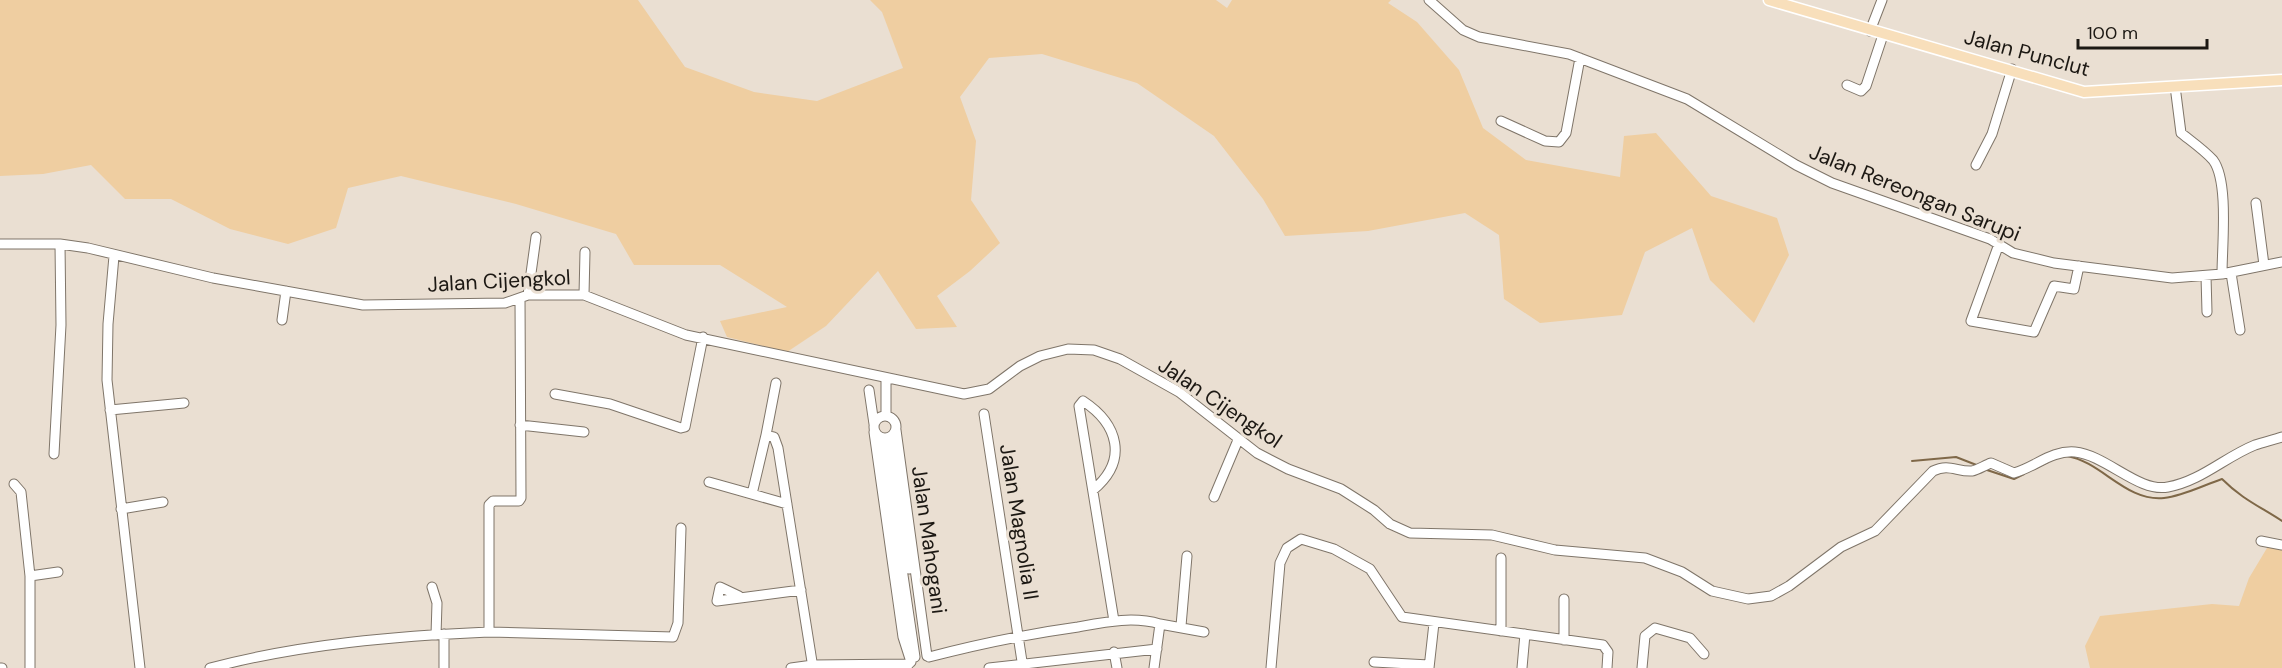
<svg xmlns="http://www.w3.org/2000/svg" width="2282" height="668" font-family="'DM Sans',sans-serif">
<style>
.green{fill:#efcea1}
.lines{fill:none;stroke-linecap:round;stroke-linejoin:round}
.stream{stroke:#7f6848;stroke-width:2}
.minor-casing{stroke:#7f7569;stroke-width:11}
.major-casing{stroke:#fff;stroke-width:13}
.minor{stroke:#fff;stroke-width:9}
.major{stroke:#f8dfbb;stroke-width:10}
.labels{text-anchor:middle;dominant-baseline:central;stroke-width:6;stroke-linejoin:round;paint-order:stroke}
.street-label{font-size:21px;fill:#1c1813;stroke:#eadfd2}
</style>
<rect width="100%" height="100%" fill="#eadfd2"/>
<path class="green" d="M0 0H638L685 67 754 92 817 101 903 68 882 12 870 0H1216L1227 8 1232 0H1391L1388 3 1417 22 1459 70 1483 128 1526 160 1620 177 1624 136 1656 133 1711 196 1777 218 1789 255 1754 323 1710 280 1692 228 1645 252 1622 315 1540 323 1504 299 1499 235 1465 213 1368 231 1285 236 1263 199 1214 136 1137 83 1042 54 989 58 960 97 976 141 971 200 1000 243 970 271 937 296 957 327 916 329 878 271 826 326 787 352 727 337 720 321 787 307 720 265H634L616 234 516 204 401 176 348 188 336 228 288 244 230 229 171 199H125L91 165 43 174 0 176Z
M2282 546V668H2090L2085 646 2100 616 2212 604 2239 606 2249 578 2267 548Z"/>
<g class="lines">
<path class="stream" d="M2067 456C2102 462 2126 502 2164 498 2183 496 2204 485 2222 479 2242 499 2259 506 2282 521
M1912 461 1956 457 1979 466
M1984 469 2014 479 2024 474
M2034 469 2048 462"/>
<defs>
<path id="minor" d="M1429 0 1463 30 1479 37 1569 54 1687 99 1796 165 1832 183 1990 239 2013 253 2054 263 2172 278 2222 274 2282 262
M1870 31 1882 0
M1847 85 1861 91 1866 86 1883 35
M2175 86 2181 133C2191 141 2204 150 2213 160 2229 181 2222 246 2222 274
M1501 121 1545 141 1559 142 1566 133 1580 58
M1976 165 1992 134 2012 69
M2256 203 2264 265
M0 244H60L88 248 213 278 363 305 505 303 528 295H584L686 335 964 394 989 389 1020 366 1040 356 1068 349 1094 350 1120 359 1179 392 1257 453 1288 469 1341 489 1374 510 1390 524 1410 533 1492 535 1555 550 1645 558 1682 572 1712 591 1748 599 1771 596 1789 586 1841 547 1875 531 1933 471C1949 463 1957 472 1972 471 1978 470 1985 465 1991 463L2014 473C2035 467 2052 450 2075 452 2106 455 2139 493 2168 487 2201 481 2225 457 2255 445 2264 442 2273 440 2282 437
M1999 244 1971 321 2034 332 2054 286 2074 289 2079 266
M114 256 108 324 107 380 140 668
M2231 273 2240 330
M2206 276 2207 312
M528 295 536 237
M584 295 585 252
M282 320 286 291
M886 378V416
M776 383 766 435 774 437 778 448 813 668
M869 390 874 424
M555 394 610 404 681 428 685 427 703 337
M110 410 184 403
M984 414 1023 668
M874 427a11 11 0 1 1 22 0a11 11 0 1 1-22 0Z
M520 425 584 432
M896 430 927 656
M874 432 903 637 911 662
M890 438 909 569
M883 439 915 657
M54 454 61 325 60 244
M709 482 787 504
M14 484 21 492 30 576
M1093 490C1129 460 1118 424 1083 401L1079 406 1114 621
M752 494 766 435
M1214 497 1238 440
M121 509 163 502
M2261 541 2282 545
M1501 558V631
M432 587 437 603 436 635
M739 596 720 587 717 601 801 590
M1160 624 1204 632
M1181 626 1187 556
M489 632 673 637 678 623 681 528
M1564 640V599
M1114 652 1117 668
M929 657C979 644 1027 634 1078 627 1105 622 1133 616 1160 624L1154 668
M1374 662 1429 665
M0 668H2
M30 668V576L58 572
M210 668C301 644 396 636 489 632V505L493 501H519L521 498 520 298
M444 668V634
M791 668 813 665 909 664
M989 668 1157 649
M1271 668 1280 563 1287 548 1301 539 1334 549 1370 569 1402 617 1603 645 1608 652 1607 668
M1429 668 1434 623
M1522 668 1525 634
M1642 668 1645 636 1655 628 1690 638 1704 654"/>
<path id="major" d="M1769 0 2084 92 2282 80"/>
</defs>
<use href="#minor" class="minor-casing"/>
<use href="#major" class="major-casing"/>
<use href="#minor" class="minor"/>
<use href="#major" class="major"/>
</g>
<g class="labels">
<g class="street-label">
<text transform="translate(2027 53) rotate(15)">Jalan Punclut</text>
<text transform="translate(1915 193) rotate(22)">Jalan Rereongan Sarupi</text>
<text transform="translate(499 281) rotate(-3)">Jalan Cijengkol</text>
<text transform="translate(1220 403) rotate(34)">Jalan Cijengkol</text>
<text transform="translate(1019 522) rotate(81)">Jalan Magnolia II</text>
<text transform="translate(929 540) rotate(82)">Jalan Mahogani</text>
</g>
</g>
<path d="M2078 39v9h129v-9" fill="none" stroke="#1c1813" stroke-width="3"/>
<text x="2087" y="39" font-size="18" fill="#1c1813" stroke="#eadfd2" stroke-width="4.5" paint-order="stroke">100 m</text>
</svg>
